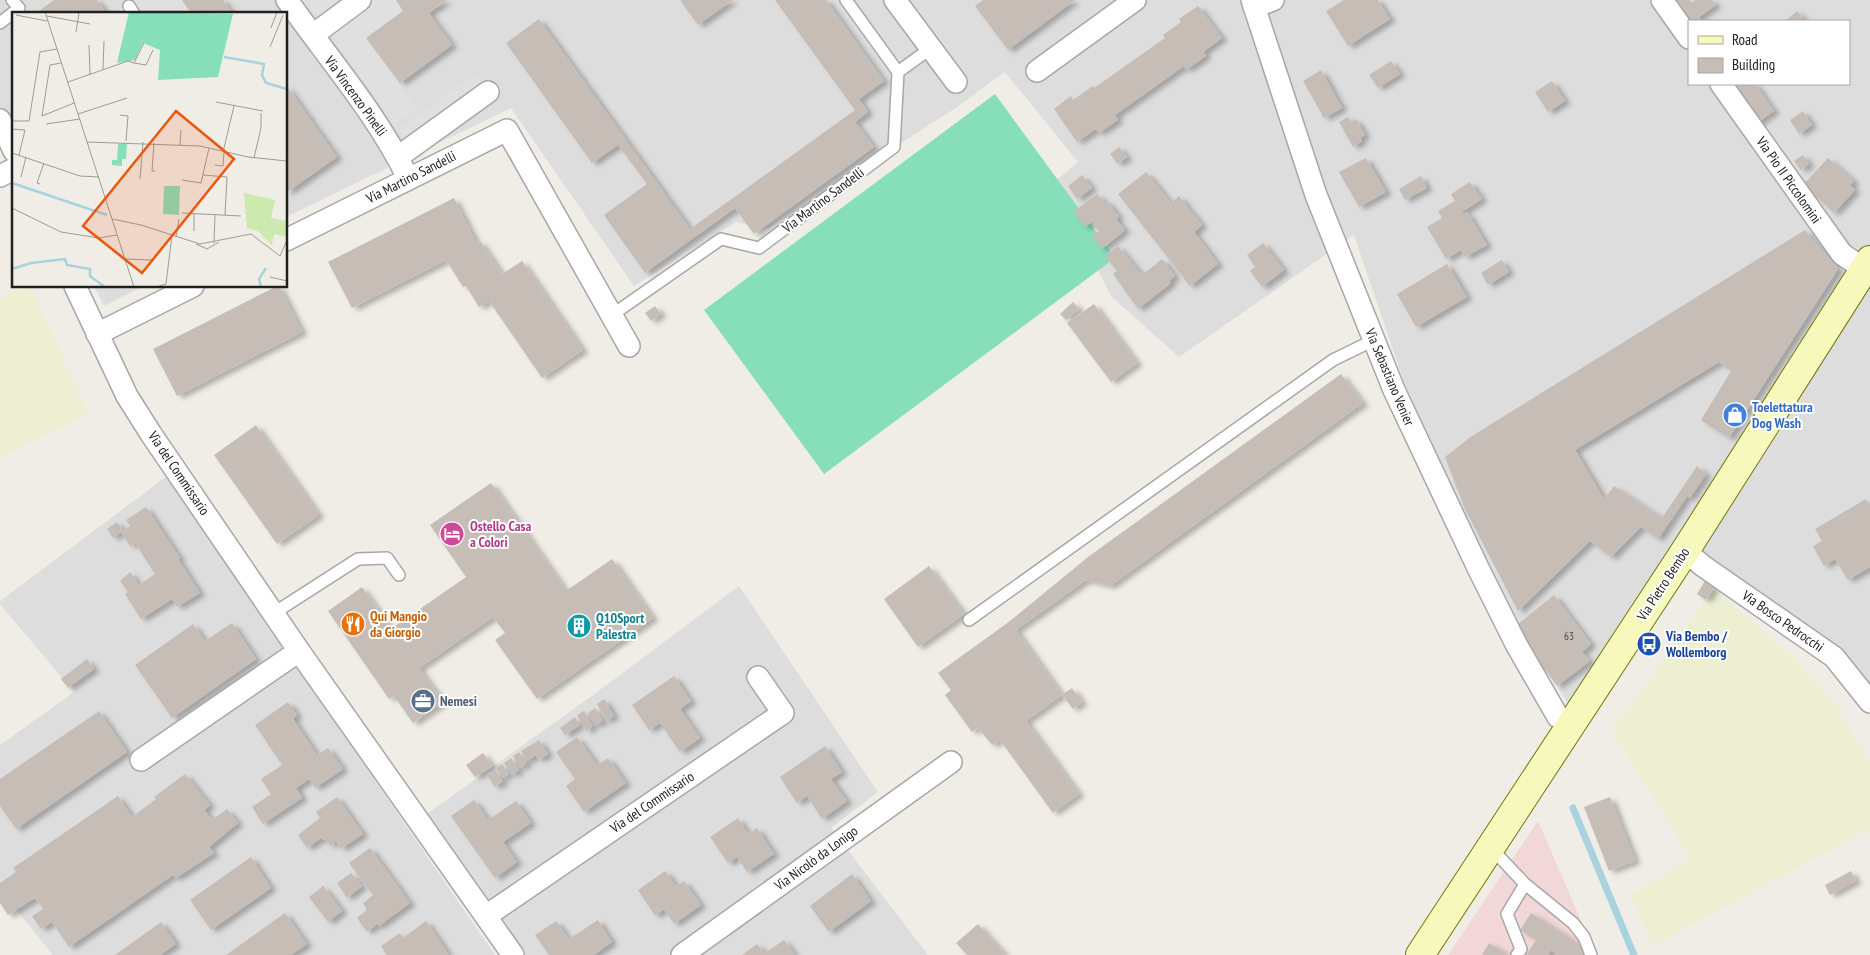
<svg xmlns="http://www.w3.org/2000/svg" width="1870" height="955" font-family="'PT Sans Narrow',sans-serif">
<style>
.residential{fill:#dedddd;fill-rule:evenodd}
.commercial{fill:#f1d7d7}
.farmland{fill:#edefd3}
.pitch{fill:#86deba}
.parking{fill:#e0e0e0}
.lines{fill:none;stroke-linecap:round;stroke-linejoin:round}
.stream{stroke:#a8d2dd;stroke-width:7}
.building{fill:#c5bdb6;filter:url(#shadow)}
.lane-casing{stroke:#a7a7a7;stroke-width:14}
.street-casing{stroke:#a7a7a7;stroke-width:24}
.secondary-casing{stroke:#6e7806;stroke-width:30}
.lane{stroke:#fff;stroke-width:11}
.street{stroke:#fff;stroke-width:21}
.secondary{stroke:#f7f9bc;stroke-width:28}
.labels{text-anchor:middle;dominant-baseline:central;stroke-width:4;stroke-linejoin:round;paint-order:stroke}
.number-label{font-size:11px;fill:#494746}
.street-label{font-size:14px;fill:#202020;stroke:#fff}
.shop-label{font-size:14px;font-weight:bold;fill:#366cbe;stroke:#fff;text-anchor:start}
.hotel-label{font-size:14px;font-weight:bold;fill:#b23c85;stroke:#fff;text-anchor:start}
.food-label{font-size:14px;font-weight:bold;fill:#c56008;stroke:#fff;text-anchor:start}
.culture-label{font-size:14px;font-weight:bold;fill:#0d838f;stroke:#fff;text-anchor:start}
.transit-label{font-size:14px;font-weight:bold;fill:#164399;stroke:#fff;text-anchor:start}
.service-label{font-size:14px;font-weight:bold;fill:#4e5e75;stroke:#fff;text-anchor:start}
.inset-river{fill:none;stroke:#a8d2dd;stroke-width:2.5}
.inset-road{fill:none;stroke:#9d9b97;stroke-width:1}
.view{fill:#e8590c;fill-opacity:0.15;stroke:#e8590c;stroke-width:2.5}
.inset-edge{fill:none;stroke:#202020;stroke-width:2.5}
</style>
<defs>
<filter id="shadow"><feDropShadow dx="5.5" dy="3" stdDeviation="2.5" flood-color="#0004"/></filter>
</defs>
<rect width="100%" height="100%" fill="#f0ede7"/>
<path class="residential" d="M0 0H1870V701L1688 542 1575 715 1528 639 1483 559 1404 382 1354 235 1179 357 1111 296 1054 182 1078 162 1005 72 954 109 768 229 736 222 634 286 511 108 286 217V14H14V138L0 109ZM1689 21H1849V84H1689Z
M94 286H144L104 306Z
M166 477 495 955H53L0 890V745L74 692 0 604V601Z
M739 586 878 792 831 828 928 955H525L424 816 593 695Z"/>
<path class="commercial" d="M1538 821 1596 955H1448Z"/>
<path class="farmland" d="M26 286H31L89 414 0 458V299Z
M1714 589 1792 655 1835 703 1870 762V829L1652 946 1631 895 1690 858 1612 731Z"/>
<path class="pitch" d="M995 94 1115 258 824 474 704 310Z"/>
<path class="parking" d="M133 0H180L189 12 186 14H114Z
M306 0H396L403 11 367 38 417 108 395 124Z
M476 74 488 92 412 146 399 129Z"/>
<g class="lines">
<path class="stream" d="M1573 808 1634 955"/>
</g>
<path class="building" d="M54 0H97L107 14H35Z
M182 0H223L233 14H192Z
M396 0H447L429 13 452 45 400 83 366 38 403 11Z
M680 0H733L698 25Z
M775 0H826L884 81 859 99 868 112 855 122 874 147 754 234 735 208 645 273 604 215 647 184 618 145 592 163 506 43 539 19 690 229 855 110Z
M983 0H1075L1008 50 975 6Z
M1344 0H1378L1390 19 1348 46 1326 11Z
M1669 0H1689L1692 3 1696 0H1712L1716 5 1699 17 1702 21H1689Z
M1198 6 1222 38 1203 52 1206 56 1186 70 1184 66 1115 115 1118 120 1099 133 1096 129 1077 142 1054 109 1071 96 1073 100 1093 86 1094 88 1165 38 1163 35 1181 22 1179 19Z
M1797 11 1803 18 1799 21H1785Z
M1391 61 1400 74 1378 88 1369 75Z
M1321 70 1342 108 1324 118 1303 81Z
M1552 81 1565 101 1548 112 1535 92Z
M1729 84H1755L1774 111 1753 126Z
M286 85 337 157 286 193Z
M1803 111 1812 125 1799 134 1790 120Z
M1348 117 1351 122 1356 119 1365 135 1360 138 1362 141 1353 147 1339 122Z
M1119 147 1127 157 1118 164 1110 154Z
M1803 155 1809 164 1801 170 1794 161Z
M1366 158 1386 192 1359 207 1339 172Z
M1828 158 1854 181 1850 185 1855 190 1834 213 1803 185Z
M1146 172 1171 203 1179 196 1202 225 1194 232 1218 264 1190 286 1118 194Z
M1082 175 1092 188 1077 199 1068 186Z
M1421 176 1427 188 1405 200 1399 189Z
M1470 182 1482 199 1462 212 1463 214 1467 212 1487 245 1465 257 1461 250 1446 259 1427 227 1442 218 1438 211 1455 201 1451 194Z
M1097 194 1105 203 1107 201 1119 217 1116 219 1125 230 1102 249 1092 236 1099 231 1092 222 1085 227 1073 212Z
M454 198 477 244 480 241 502 274 522 261 583 350 542 378 489 301 479 307 466 286 463 287 446 260 352 308 328 262Z
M1805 230 1838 269 1729 438 1701 420 1731 371 1719 362 1575 450 1604 499 1614 486 1662 518 1697 466 1706 474 1690 498 1687 496 1658 539 1641 527 1611 557 1590 541 1518 611 1465 509 1445 457 1472 436Z
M1263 243 1284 270 1262 287 1250 271 1255 267 1247 255Z
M1118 246 1142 275 1162 259 1175 276 1169 281 1171 283 1138 309 1113 274 1117 271 1105 256Z
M1502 260 1509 272 1488 285 1481 273Z
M1447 264 1467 297 1416 327 1397 294Z
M277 286H279L302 332 177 396 153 349Z
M1073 302 1079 309 1066 320 1060 314Z
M1094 304 1137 363 1111 382 1067 323Z
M655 306 661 314 651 321 645 313Z
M1341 374 1363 403 1110 586 1086 580 1016 630 1062 695 1026 721 1079 794 1053 813 1000 740 992 745 978 728 972 732 945 695 951 690 938 673 1010 621 1088 557Z
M256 425 319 515 277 544 214 455Z
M491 483 566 591 612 559 653 618 537 699 495 640 505 633 493 617 419 668 443 702 413 723 394 696 389 699 328 611 362 587 391 629 466 577 430 525Z
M1866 499 1870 507V567L1848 580 1835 559 1824 566 1813 546 1822 541 1815 529Z
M146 507 180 558 178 559 200 593 177 607 172 599 141 619 125 594 128 592 120 581 130 572 139 585 155 574 135 543 130 546 121 532 113 538 107 529 117 522 123 531 130 526 126 520Z
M929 566 964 614 918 647 884 599Z
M1705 581 1714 588 1706 600 1697 594Z
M1554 595 1591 644 1582 652 1590 661 1557 686 1530 650 1518 624Z
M232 623 256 659 172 718 135 665 193 624 205 641Z
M87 659 94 669 68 688 61 679Z
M674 676 691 701 680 709 700 738 680 752 660 723 649 730 632 705Z
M1072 688 1082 702 1073 709 1062 695Z
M604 699 614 716 606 721 597 704Z
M288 702 297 715 293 719 317 755 328 748 343 769 315 788 309 779 296 788 302 798 263 824 252 807 271 794 261 779 282 765 255 725Z
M595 708 603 721 595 725 588 713Z
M99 711 127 752 16 829 0 806V779Z
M584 711 593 726 586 731 577 715Z
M575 717 580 725 565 735 560 728Z
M577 737 597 765 608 758 626 783 584 812 566 786 575 779 556 752Z
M539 740 548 754 539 760 536 755 527 761 521 751Z
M825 746 842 772 831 779 847 801 822 819 807 796 797 803 780 777Z
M519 752 527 763 520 768 513 756Z
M483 753 492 766 475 777 466 765Z
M511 758 519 770 512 775 504 763Z
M502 764 509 774 503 778 496 768Z
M495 770 503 781 495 787 487 775Z
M185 774 210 805 204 810 212 820 227 809 238 823 209 847 214 853 176 878 173 875 69 947 52 922 41 929 32 916 43 909 35 898 8 915 0 903V883L16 872 13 868 118 796 132 817 156 799 154 797Z
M337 797 363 834 341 849 336 841 330 846 326 839 323 840 321 838 307 848 298 835 320 818 316 812Z
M1610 797 1635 861 1609 871 1584 807Z
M474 800 488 820 516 801 531 823 503 842 517 862 495 878 451 816Z
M738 818 748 834 757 828 774 854 747 872 737 857 728 863 710 837Z
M370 848 410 903 379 926 377 924 367 932 357 918 367 910 363 903 373 895 349 863Z
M251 857 271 888 211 930 190 900Z
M665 871 676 886 684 881 701 905 674 924 664 909 655 916 638 890Z
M1851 871 1856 881 1830 895 1825 885Z
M351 873 362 886 347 898 337 883Z
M852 874 871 901 829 932 810 906Z
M323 886 342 911 328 922 309 897Z
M285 913 307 944 291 955H226Z
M1531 913 1586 949 1582 955H1558L1551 950 1548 955H1526L1536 940 1520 930Z
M598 920 612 942 594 955H549L535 935 556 921 569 939Z
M426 921 449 955H387L381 946 400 933 403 938Z
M161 922 176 944 160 955H115Z
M978 924 1004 953 1006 955H967L956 943Z
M784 940 795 955H742L757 944 765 953Z
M1489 943 1508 955H1482Z"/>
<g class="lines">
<defs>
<path id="lane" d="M129 6 134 14
M0 23 19 8 12 0
M898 72 931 48
M612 315 721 239 759 248 894 147 898 72 846 0
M274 613 358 559 387 558 399 575
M969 620 1333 360 1374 340
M1490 847 1525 884 1507 914 1521 949 1517 955
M1525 884 1573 923 1584 937 1591 955"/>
<path id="street" d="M287 0C328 58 377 114 408 178
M895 0 956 82
M1252 0 1316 195 1394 390 1479 570 1516 644 1558 717 1570 725
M1662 0 1689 38
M1254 7 1273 0
M313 35 360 0
M1037 71 1135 0
M1721 84 1842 254 1864 269
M0 120 14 151
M398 157 488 92
M0 176 14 169
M286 240 507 130 629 346
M75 286 127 396 151 434 299 651 513 955
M97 334 193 286
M1685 551 1703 566 1834 657 1870 702
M141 760 299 651
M486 916 783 713 758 677
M682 955 951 762"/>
<path id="secondary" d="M1420 955 1685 551 1870 260"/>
</defs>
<use href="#lane" class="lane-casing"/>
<use href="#street" class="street-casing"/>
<use href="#secondary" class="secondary-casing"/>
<use href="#lane" class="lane"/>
<use href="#street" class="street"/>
<use href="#secondary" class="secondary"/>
</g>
<defs>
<symbol id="shop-disc" viewBox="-11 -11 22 22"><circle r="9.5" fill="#3f7fe0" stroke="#fff"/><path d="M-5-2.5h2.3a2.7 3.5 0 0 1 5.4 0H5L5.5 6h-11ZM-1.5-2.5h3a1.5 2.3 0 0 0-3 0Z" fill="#fff"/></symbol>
<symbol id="hotel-disc" viewBox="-11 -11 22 22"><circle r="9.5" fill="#d1479c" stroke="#fff"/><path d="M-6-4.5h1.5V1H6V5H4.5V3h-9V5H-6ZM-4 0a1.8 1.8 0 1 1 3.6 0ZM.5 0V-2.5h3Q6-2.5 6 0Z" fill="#fff"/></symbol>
<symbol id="restaurant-disc" viewBox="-11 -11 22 22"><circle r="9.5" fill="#e8710a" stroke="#fff"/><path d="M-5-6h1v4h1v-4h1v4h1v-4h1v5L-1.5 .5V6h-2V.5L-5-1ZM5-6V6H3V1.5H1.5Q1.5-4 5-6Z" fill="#fff"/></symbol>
<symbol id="building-disc" viewBox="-11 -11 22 22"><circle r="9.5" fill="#0f9aa8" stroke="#fff"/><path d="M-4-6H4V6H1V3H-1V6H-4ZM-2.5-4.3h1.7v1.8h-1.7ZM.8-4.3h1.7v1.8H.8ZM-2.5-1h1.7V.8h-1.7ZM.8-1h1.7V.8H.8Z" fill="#fff"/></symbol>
<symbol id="bus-disc" viewBox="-11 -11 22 22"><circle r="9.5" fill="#1a4fb4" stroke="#fff"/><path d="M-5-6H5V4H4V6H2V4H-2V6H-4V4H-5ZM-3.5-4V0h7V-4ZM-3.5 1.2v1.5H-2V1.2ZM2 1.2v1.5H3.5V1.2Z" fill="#fff"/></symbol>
<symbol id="office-disc" viewBox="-11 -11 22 22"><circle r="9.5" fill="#5c6f8a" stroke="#fff"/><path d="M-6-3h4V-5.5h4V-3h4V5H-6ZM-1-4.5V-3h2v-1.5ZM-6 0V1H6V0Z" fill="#fff"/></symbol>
</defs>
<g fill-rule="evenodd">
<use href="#shop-disc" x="1721" y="401" width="28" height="28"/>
<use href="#hotel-disc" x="438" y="520" width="28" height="28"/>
<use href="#restaurant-disc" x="339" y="610" width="28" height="28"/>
<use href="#building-disc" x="565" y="612" width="28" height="28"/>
<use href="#bus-disc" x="1635" y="630" width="28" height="28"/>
<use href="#office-disc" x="409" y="687" width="28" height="28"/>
</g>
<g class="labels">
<g class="number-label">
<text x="1569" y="636">63</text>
</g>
<g class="street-label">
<text transform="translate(356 96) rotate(54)">Via Vincenzo Pinelli</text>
<text transform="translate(411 177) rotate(-27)">Via Martino Sandelli</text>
<text transform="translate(1789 180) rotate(55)">Via Pio II Piccolomini</text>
<text transform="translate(823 200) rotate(-37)">Via Martino Sandelli</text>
<text transform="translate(1390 377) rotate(67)">Via Sebastiano Venier</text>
<text transform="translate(179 473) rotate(56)">Via del Commissario</text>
<text transform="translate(1663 584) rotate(-57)">Via Pietro Bembo</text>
<text transform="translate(1783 621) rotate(35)">Via Bosco Pedrocchi</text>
<text transform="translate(652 802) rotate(-34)">Via del Commissario</text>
<text transform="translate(816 858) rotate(-36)">Via Nicolò da Lonigo</text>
</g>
<g class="shop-label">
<text x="1752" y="407">Toelettatura<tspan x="1752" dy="16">Dog Wash</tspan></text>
</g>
<g class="hotel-label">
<text x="470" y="526">Ostello Casa<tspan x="470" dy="16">a Colori</tspan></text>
</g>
<g class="food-label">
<text x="370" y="616">Qui Mangio<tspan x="370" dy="16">da Giorgio</tspan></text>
</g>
<g class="culture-label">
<text x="596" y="618">Q10Sport<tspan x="596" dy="16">Palestra</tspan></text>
</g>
<g class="transit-label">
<text x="1666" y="636">Via Bembo /<tspan x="1666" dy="16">Wollemborg</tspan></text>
</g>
<g class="service-label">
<text x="440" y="701">Nemesi</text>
</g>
</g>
<g transform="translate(12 12)">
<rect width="275" height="275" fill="#f0ede7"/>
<path d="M232 181 263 188 259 206 275 209 274 225 262 222 260 233 246 219 235 216Z" fill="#cce9ae"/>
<path d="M117 0 221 2 206 65 146 68 148 38 131 31 123 48 105 51ZM106 132H115L114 147H110V154L100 153V148H105ZM152 174H168L167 203 151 202Z" fill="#86deba"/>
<path class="inset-river" d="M212 45 252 52 250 63 254 71 275 77M0 171 95 203M0 257 19 251 53 247 55 253 78 257V264L93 275M249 275 247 267 254 256"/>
<path class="inset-road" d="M33 0 122 275M4 3 35 9M35 4 78 12M259 16 265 0M64 20 67 1M77 33 78 62M258 35 271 3M49 51 38 53 30 104 62 91M122 51 134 53 141 38M91 57 92 29M56 70 116 49 122 51 132 31M204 90 251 99M66 102 115 86M108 103 116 104 114 129M0 109H17L28 40 45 37M34 112 68 107M0 117 13 118 7 143M75 130 188 134 236 145 275 149M142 131 140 159H143M168 133 169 118M211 140 222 94M0 141 68 164 87 165M242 146 249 116V101M203 153 211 154 212 140M191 163 215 165 213 203M9 165 14 145M128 167 131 130M170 168 189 171 197 136M28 172 25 171 32 151M0 196 49 220 87 226 105 223M170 201 229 204M100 207 129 213 188 232 239 222 268 244 275 228M182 219V202M164 225 167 207M202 231 203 203M184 232 195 237 207 230M113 247 140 248M258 265 275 269M147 274 154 272 160 223"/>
<path class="view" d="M164 99 222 147 130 261 71 214Z"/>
<rect width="275" height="275" class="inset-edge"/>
</g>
<rect x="1688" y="20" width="162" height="65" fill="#ffffff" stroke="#a6a6a6"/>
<rect x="1698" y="36" width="25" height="8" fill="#f7f9bc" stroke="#a6a6a6"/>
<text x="1732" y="45" font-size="15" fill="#202020">Road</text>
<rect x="1698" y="58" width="25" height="15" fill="#c5bdb6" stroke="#a6a6a6"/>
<text x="1732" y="70" font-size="15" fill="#202020">Building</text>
</svg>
